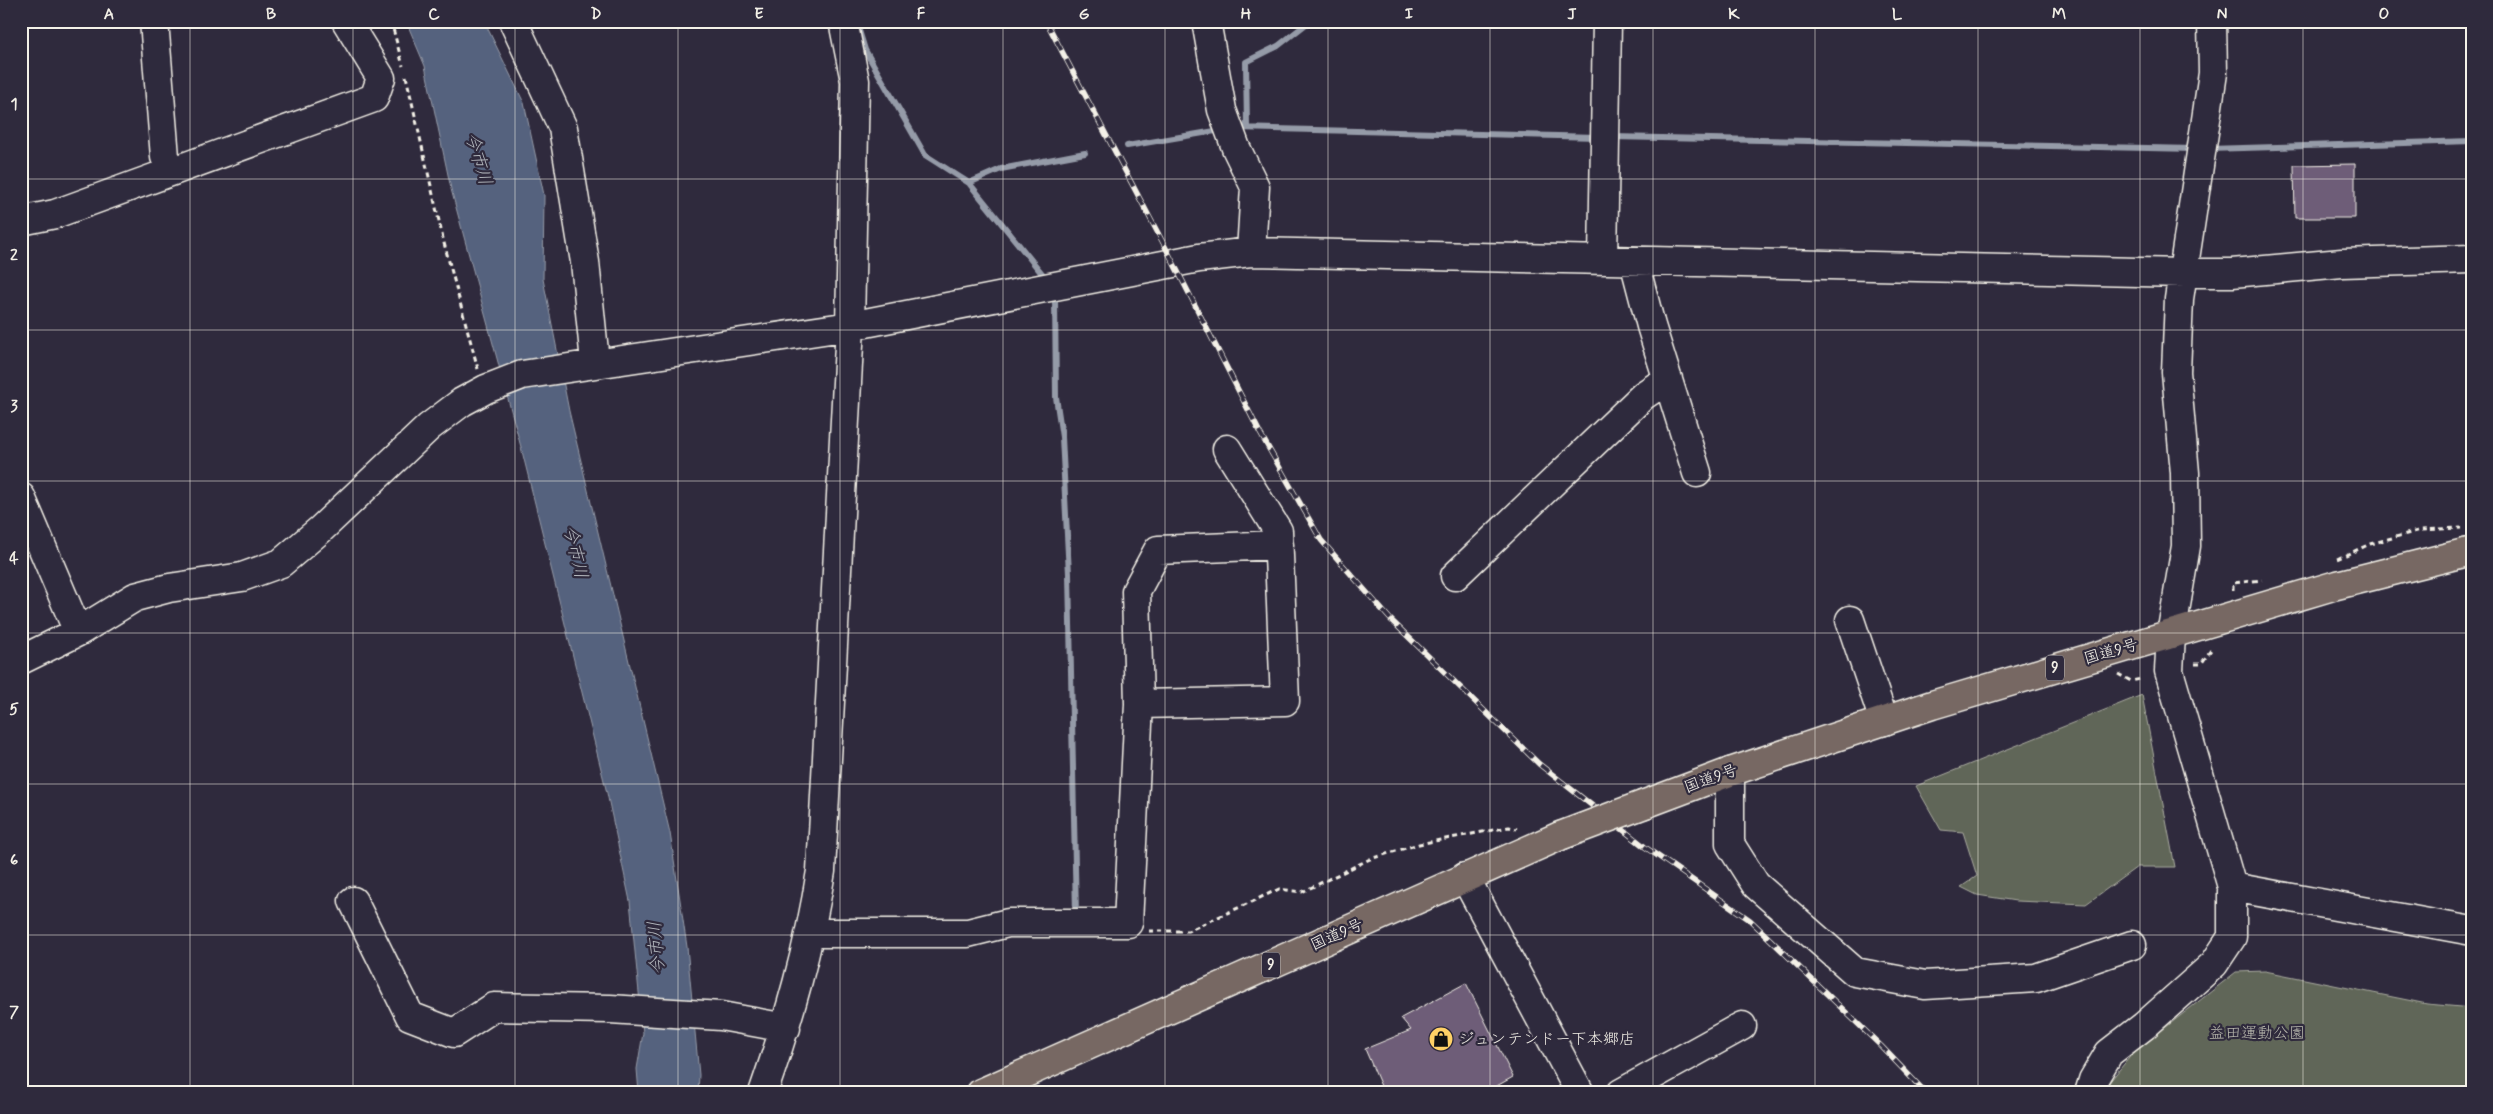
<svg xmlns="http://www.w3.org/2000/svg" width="2493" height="1114" font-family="Mynerve,'Klee One',sans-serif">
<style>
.green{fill:#616658;stroke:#aaaca0}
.water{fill:#55627e;stroke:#959ba8}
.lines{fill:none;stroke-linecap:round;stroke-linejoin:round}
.stream{stroke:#959ba8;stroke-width:6}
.building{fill:#6e5d78;stroke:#f4f1e8}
.minor-casing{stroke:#f4f1e8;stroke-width:31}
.highway-casing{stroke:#f4f1e8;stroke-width:31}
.path{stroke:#f4f1e8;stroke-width:3;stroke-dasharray:5 4;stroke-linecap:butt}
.minor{stroke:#2f2a3d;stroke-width:28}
.highway{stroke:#776864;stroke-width:28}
.rail-casing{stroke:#f4f1e8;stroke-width:5.5}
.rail{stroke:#2f2a3d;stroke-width:4;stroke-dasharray:11;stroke-linecap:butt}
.highway-bridge-casing{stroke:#f4f1e8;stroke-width:31;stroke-linecap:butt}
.highway-bridge{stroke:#776864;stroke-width:28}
.grid{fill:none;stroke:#f4f1e8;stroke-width:1;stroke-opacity:0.55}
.labels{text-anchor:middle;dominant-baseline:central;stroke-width:4.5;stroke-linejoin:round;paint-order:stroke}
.shield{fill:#2f2a3d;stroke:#b9b5b5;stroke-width:1}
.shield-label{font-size:15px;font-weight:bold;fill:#f4f1e8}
.street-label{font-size:16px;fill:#f4f1e8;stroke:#2f2a3d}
.park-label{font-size:16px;fill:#b9b9ae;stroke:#2f2a3d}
.poi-label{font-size:16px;fill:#f4f1e8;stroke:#2f2a3d;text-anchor:start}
.water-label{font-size:18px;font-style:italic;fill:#b4b8be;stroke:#2f2a3d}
.neatline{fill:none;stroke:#f4f1e8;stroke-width:2}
.grid-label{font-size:16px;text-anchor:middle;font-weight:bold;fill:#f4f1e8}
</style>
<rect width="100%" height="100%" fill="#2f2a3d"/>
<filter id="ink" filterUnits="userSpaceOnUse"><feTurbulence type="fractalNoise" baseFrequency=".02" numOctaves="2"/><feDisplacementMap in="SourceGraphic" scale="10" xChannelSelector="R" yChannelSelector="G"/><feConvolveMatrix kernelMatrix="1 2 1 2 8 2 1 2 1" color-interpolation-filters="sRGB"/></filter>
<g filter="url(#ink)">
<path class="green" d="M2142 695 2175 867H2137L2086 904 2016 901 1977 895 1961 887 1977 876 1963 832 1941 830 1916 786Z
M2265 971 2427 1004 2472 1008V1093H2104L2107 1085 2133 1053 2236 972Z"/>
<path class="water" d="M406 21H484L524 103 544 195 543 279 569 411 670 833 687 947 699 1075 698 1093H639L637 1069 643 1033 630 901 607 793 521 447 451 189 425 66Z"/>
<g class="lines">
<path class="stream" d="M856 21 865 50 925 155 969 183 1048 281
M1247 127 1246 62 1278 46 1310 21
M1236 128 1598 137
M1611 137 2196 149
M1127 146 1221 130
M2208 149 2472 141
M969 183 1001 169 1085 153
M1053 292 1055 297 1056 397 1062 437 1069 574 1076 915"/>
</g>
<path class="building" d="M2355 164V218H2295L2294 165Z
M1466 983 1513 1077 1484 1093H1384L1365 1049 1411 1030 1401 1018Z"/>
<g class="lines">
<defs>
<path id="minor" d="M154 21 165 157 171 171
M513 21 563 128 585 262 595 362
M1206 21 1222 110 1236 148 1255 187 1251 252
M21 221 55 214 374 98 381 78 346 21
M1603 260 1607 21
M1634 261 1651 326 1697 473
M21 497 78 632
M1455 576 1644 395 1668 379
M1850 620 1884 721
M21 660 78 632 135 597 169 588 242 577 281 563 321 529 429 427 462 402 486 389 522 375 850 326 1199 258 1251 252 2184 273H2232L2342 263 2472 259
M1139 704 1285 701 1278 531 1227 449
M1730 772V844L1756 885 1855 972 1925 985 2036 978 2132 945
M1465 877 1580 1093
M2232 887 2472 931
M353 901 410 1016 454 1033 494 1007 610 1009 721 1016 786 1028
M811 933H968L1008 923H1128L1139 704 1136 591 1158 550 1279 545
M763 1093C789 1018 809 949 821 871L850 326 855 81 843 21
M1621 1093 1742 1026
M2089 1093 2093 1080 2109 1053 2144 1026 2214 964 2232 937V887L2169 671 2171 635 2186 546 2185 473 2176 372 2179 299 2213 73 2212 21"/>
<path id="highway" d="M1645 804 1730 772 1932 705 2333 586 2472 551
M981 1093 1560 836"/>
</defs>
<use href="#minor" class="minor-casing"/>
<use href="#highway" class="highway-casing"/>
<path class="path" d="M391 21 403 66
M406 76 444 243 478 369
M2337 559 2370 544 2421 530 2461 528
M2233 590V583L2262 580
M2195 664H2201L2213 647
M2118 674 2131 681 2141 679
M1149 931H1188L1279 889 1302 892 1370 859 1419 844 1509 827 1517 829
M948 1093 958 1088"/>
<use href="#minor" class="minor"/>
<use href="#highway" class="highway"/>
<defs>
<path id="rail" d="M1046 21 1169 254 1260 433 1321 540 1391 620 1539 764 1645 847 1750 920 1881 1046 1926 1093"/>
</defs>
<use href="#rail" class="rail-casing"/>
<use href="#rail" class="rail"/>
<defs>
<path id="highway-bridge" d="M1560 836 1645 804"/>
</defs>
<use href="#highway-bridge" class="highway-bridge-casing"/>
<use href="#highway-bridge" class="highway-bridge"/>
</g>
</g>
<path class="grid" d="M190 21V1093M353 21V1093M515 21V1093M678 21V1093M840 21V1093M1003 21V1093M1165 21V1093M1328 21V1093M1490 21V1093M1653 21V1093M1815 21V1093M1978 21V1093M2140 21V1093M2303 21V1093M21 179H2472M21 330H2472M21 481H2472M21 633H2472M21 784H2472M21 935H2472"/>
<defs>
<symbol id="shop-disc" viewBox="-11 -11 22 22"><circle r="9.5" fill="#ffd166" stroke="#2f2a3d"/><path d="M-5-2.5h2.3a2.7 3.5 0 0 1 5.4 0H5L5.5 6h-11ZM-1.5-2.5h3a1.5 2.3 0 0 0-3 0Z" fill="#111"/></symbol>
</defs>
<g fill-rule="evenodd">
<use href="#shop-disc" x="1427" y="1025" width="28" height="28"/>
</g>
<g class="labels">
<g class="shield">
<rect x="2046" y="655.5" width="18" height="25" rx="4"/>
<rect x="1262" y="952.5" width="18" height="25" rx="4"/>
</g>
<g class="shield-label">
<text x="2055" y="668">9</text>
<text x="1271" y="965">9</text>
</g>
<g class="street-label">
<text transform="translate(2111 652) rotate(-16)">国道9号</text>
<text transform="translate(1711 779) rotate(-20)">国道9号</text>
<text transform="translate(1337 935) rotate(-24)">国道9号</text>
</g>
<g class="park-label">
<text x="2257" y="1033">益田運動公園</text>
</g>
<g class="poi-label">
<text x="1458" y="1039">ジュンテンドー下本郷店</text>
</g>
<g class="water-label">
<text transform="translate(478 159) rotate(74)">今市川</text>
<text transform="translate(575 552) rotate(77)">今市川</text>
<text transform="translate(657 948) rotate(-94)">今市川</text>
</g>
</g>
<rect width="2493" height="1114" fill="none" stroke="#2f2a3d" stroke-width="55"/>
<rect x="28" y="28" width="2438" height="1058" class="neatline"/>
<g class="grid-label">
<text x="109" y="19">A</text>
<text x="271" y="19">B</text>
<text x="434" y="19">C</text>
<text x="596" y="19">D</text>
<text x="759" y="19">E</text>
<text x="921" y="19">F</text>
<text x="1084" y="19">G</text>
<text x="1246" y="19">H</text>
<text x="1409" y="19">I</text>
<text x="1572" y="19">J</text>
<text x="1734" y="19">K</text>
<text x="1897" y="19">L</text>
<text x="2059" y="19">M</text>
<text x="2222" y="19">N</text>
<text x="2384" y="19">O</text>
<text x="14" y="109">1</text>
<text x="14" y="260">2</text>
<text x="14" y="411">3</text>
<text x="14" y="563">4</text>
<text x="14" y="714">5</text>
<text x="14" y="865">6</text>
<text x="14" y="1017">7</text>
</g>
</svg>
